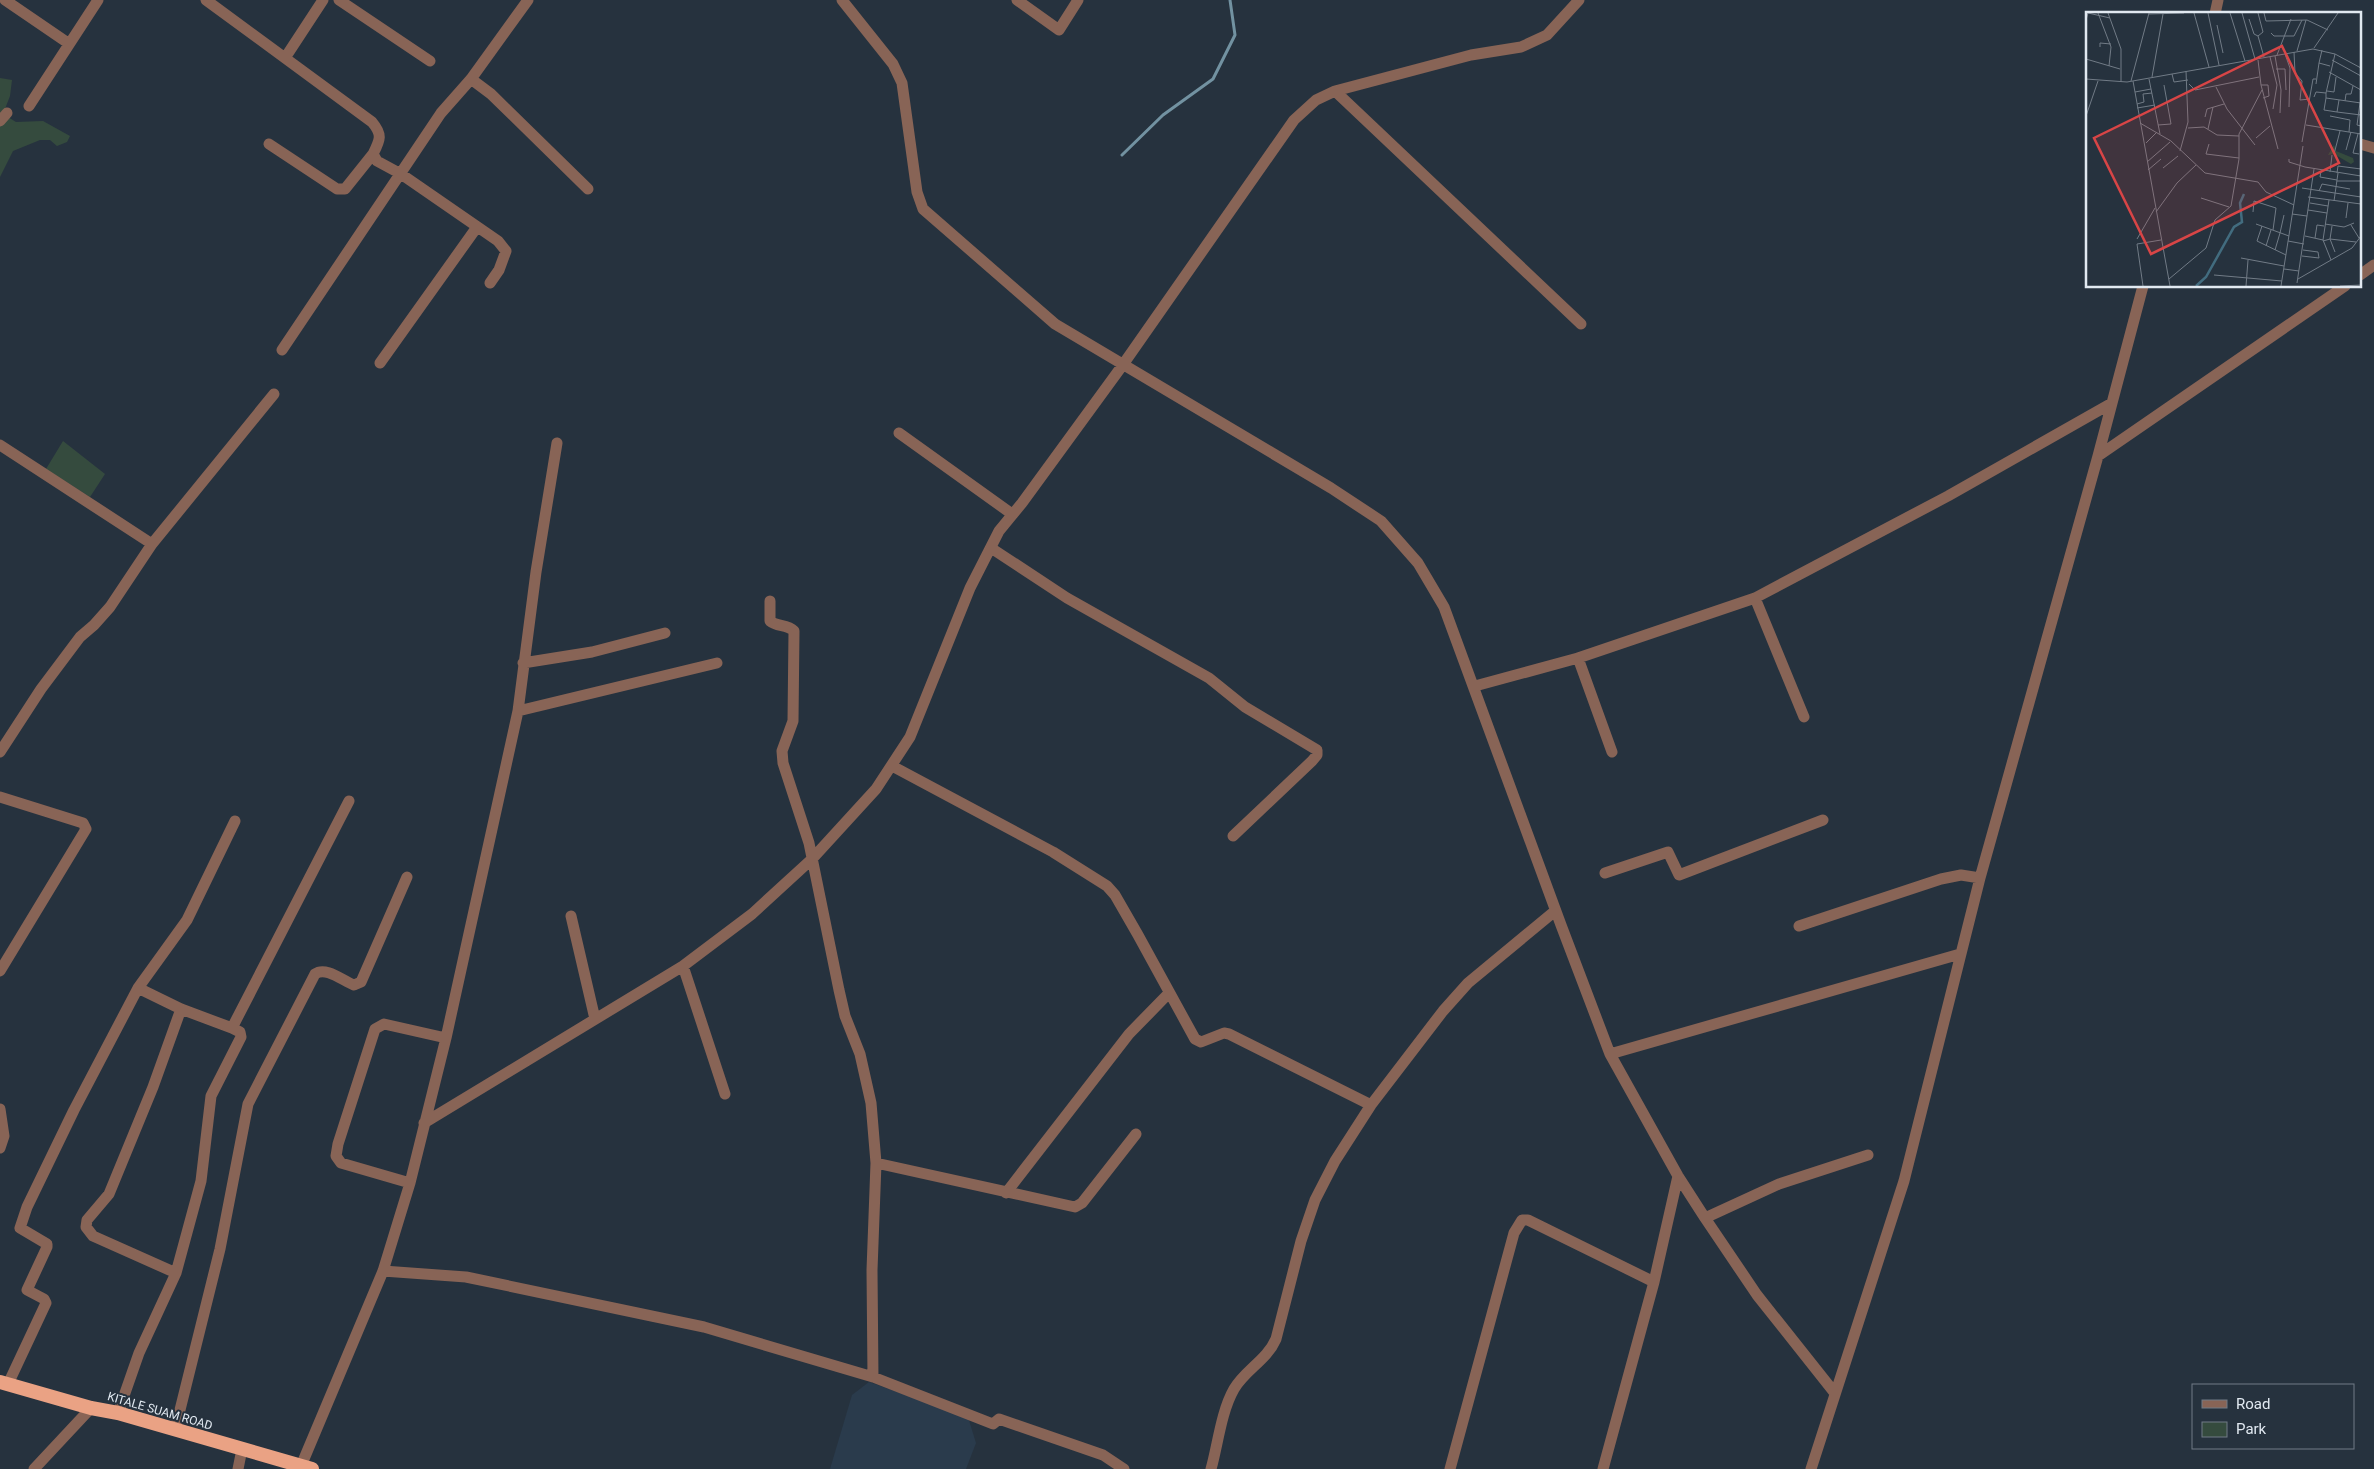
<svg xmlns="http://www.w3.org/2000/svg" width="2374" height="1469" font-family="Roboto,sans-serif">
<style>
.built{fill:#2a3b4c}
.green{fill:#354b3e}
.lines{fill:none;stroke-linecap:round;stroke-linejoin:round}
.stream{stroke:#7292a1;stroke-width:3}
.minor{stroke:#886456;stroke-width:11}
.trunk{stroke:#eaa284;stroke-width:14}
.labels{text-anchor:middle;dominant-baseline:central;stroke-width:4;stroke-linejoin:round;paint-order:stroke}
.street-label{font-size:12px;fill:#e1e9f1;stroke:#26323e}
.inset-river{fill:none;stroke:#426c7f;stroke-width:2.5}
.inset-road{fill:none;stroke:#717b86;stroke-width:1}
.view{fill:#d84546;fill-opacity:0.15;stroke:#d84546;stroke-width:2.5}
.inset-edge{fill:none;stroke:#e1e9f1;stroke-width:2.5}
</style>
<rect width="100%" height="100%" fill="#26323e"/>
<path class="built" d="M869 1382 968 1417 976 1443 966 1469H830L852 1395Z"/>
<path class="green" d="M0 78 12 80 10 96 3 114 16 122 43 121 70 136 67 142 57 146 50 140H40L13 151 0 177Z
M63 441 105 474 90 497 46 469Z"/>
<g class="lines">
<path class="stream" d="M1122 155 1163 115 1213 79 1235 35 1230 0"/>
<path class="minor" d="M5 0 68 43
M206 0 372 122C383 135 380 140 373 154L377 161 401 174 498 241 506 251 499 270 490 283
M339 0 430 61
M842 0 893 64 902 83 917 192 923 209 1055 324 1331 488 1381 521 1418 563 1444 607 1561 925 1610 1054 1678 1176 1705 1218 1757 1295 1834 1392
M1017 0 1059 30 1078 0
M2215 14 2218 0
M285 58 323 0
M471 79 491 94 588 189
M1335 91 1581 324
M29 106 98 0
M0 121 7 113
M269 144 337 189H345L373 154
M2360 144 2374 148
M2360 275 2374 265
M282 350 441 113 471 79 528 0
M380 363 477 227
M899 433 1012 514
M0 445 152 544
M2098 456 2345 286
M991 548 1067 598 1209 678 1245 707 1317 750V755L1312 761 1233 836
M1755 598 1804 717
M770 601V621C777 627 787 624 794 631L793 721 782 751 783 763 809 843 839 990 845 1016 860 1054 871 1103 876 1163 872 1270 873 1377
M1578 658 1612 752
M523 663 592 652 665 633
M1475 686 1578 658 1755 598 1948 496 2112 403
M518 711 717 663
M0 752 41 689 80 637 94 625 110 607 152 544 274 394
M892 766 1053 852 1107 886 1115 895 1138 935 1195 1039 1201 1042 1224 1033 1229 1034 1371 1105
M0 797 83 823 86 829 0 971
M1605 873 1668 852 1679 875 1823 820
M571 916 595 1019
M1799 926 1941 879 1961 875 1980 878
M683 966 725 1094
M138 988 181 1009 232 1028
M1610 1054 1960 954
M0 1109 4 1136 0 1148
M424 1123 683 966 752 914 812 859 876 789 910 737 970 588 999 531 1022 503 1122 366 1294 120 1316 100 1335 91 1471 55 1521 47 1547 35 1579 0
M876 1163 1075 1207 1082 1203 1136 1134
M410 1183 341 1163 336 1156 338 1144 375 1029 384 1024 446 1038
M1006 1193 1129 1034 1169 993
M1705 1218 1779 1184 1868 1155
M383 1271 466 1277 704 1327 873 1377 993 1424 999 1419 1103 1455 1124 1469
M176 1273 93 1236 86 1227 87 1220 109 1194 153 1087 181 1009
M8 1384 46 1303 44 1299 27 1290 47 1247V1244L20 1228 27 1207 74 1110 138 988 187 920 235 821
M118 1413 139 1353 176 1273 201 1181 211 1096 241 1037 240 1032 232 1028 349 801
M175 1430 220 1249 248 1104 315 974C326 966 343 981 354 985L361 982 407 877
M301 1466 383 1271 410 1183 446 1038 518 711 536 572 557 443
M34 1469 91 1408
M238 1469 242 1449
M1211 1469C1218 1444 1221 1412 1234 1389 1245 1370 1267 1360 1276 1339L1301 1241 1315 1200 1335 1161 1371 1105 1443 1011 1468 983 1555 911
M1450 1469 1514 1233 1522 1220H1528L1654 1282
M1603 1469 1654 1282 1678 1176
M1811 1469 1904 1181 1980 878 2098 456 2143 286"/>
<path class="trunk" d="M0 1382 91 1408 118 1413 312 1469"/>
</g>
<g class="labels">
<g class="street-label">
<text transform="translate(160 1411) rotate(16)">KITALE SUAM ROAD</text>
</g>
</g>
<g transform="translate(2086 12)">
<rect width="275" height="275" fill="#26323e"/>
<path d="M248 133 250 139 267 146 268 150 265 152 248 142 242 143Z" fill="#354b3e"/>
<path class="inset-river" d="M110 274 120 265 148 215 156 210 154 191 158 182"/>
<path class="inset-road" d="M12 1 25 35 23 54M22 1 35 37V70M108 1 123 55M122 1 133 53M144 1 159 49M156 1 169 47M172 1 177 20 172 24 178 45M178 1 180 9 221 8 242 18M63 2 98 1M163 7 168 22 172 24M0 8 2 1 24 6M131 13 137 41M185 21 188 24H208L216 8M14 35V31L25 32M228 36 252 1M236 38 233 51 244 54M211 39 220 8M208 40 209 61 216 69 214 88 224 87M199 42 204 56 203 95M191 43 205 7M189 44 195 78 194 101M184 45 191 73 187 97M0 47 34 57M172 48 175 73 192 137M246 48 275 64M190 57H199L200 78M243 60 275 78M86 62 88 70 102 68M66 65 77 2M0 67 41 70 227 37 249 42 275 56M63 67 74 122M45 69 63 1M47 69 84 274M103 72 109 78 173 65M230 72 233 51M175 73H182L183 84 177 86M130 75 141 97 169 133M241 79 248 80 250 65M49 80 65 77M240 81V86L275 91M228 85 230 80 240 81 249 42M240 86 238 98 251 100M253 88 251 100 275 103M259 89 260 82H265L267 74M274 91 271 113 275 114M51 92 58 90 57 82 66 81M51 96 69 93M0 104 12 69M244 104 264 108 263 120M119 105 121 97 138 92M54 111 85 129 119 161 172 170 180 180 208 193M72 113 85 112 78 73M220 113 275 122M102 116 118 115 131 123 153 124M122 117 127 95M272 122 267 141 273 142M170 126 184 114M216 130 227 67H230M60 131 71 120M123 132 120 142 153 146M260 138 265 120M94 139 102 110 100 59M248 142 254 119M203 147V150L219 155 275 164M61 150 84 130M77 156 92 144M62 158 75 147M235 159 234 165 251 168M244 160 246 143M251 161 252 154 275 157M251 169H275M216 176 275 185M233 179 236 172 264 177M222 185 275 192M115 186 143 195M243 188 237 228 245 248M248 189 252 161M224 191 242 194M222 198 241 201M70 200 91 171 110 153M167 200 168 189 190 196 187 218M206 202 221 204M260 206 262 191M170 212 203 224M239 212 258 215 268 211M265 213 273 226M176 214 171 229 200 243M246 214 244 227 270 230M194 221 198 203M219 224 237 228M229 226 231 213 238 214M51 227 69 196M202 229 218 232M237 229 244 227 249 240M180 234 185 218M189 238 194 221M216 244 233 246 232 240 217 238M155 246 198 254M198 257 213 259M128 263 196 269M83 267 120 236 129 208 145 194 153 147V122L176 78M212 267 266 236 275 224M211 271 228 157M57 274 51 232 75 228M160 274 162 248M195 274 217 134M254 274 275 273"/>
<path class="view" d="M196 34 253 151 65 242 8 126Z"/>
<rect width="275" height="275" class="inset-edge"/>
</g>
<rect x="2192" y="1384" width="162" height="65" fill="#26323e" stroke="#717b86"/>
<rect x="2202" y="1400" width="25" height="8" fill="#886456" stroke="#717b86"/>
<text x="2236" y="1409" font-size="15" fill="#e1e9f1">Road</text>
<rect x="2202" y="1422" width="25" height="15" fill="#354b3e" stroke="#717b86"/>
<text x="2236" y="1434" font-size="15" fill="#e1e9f1">Park</text>
</svg>
